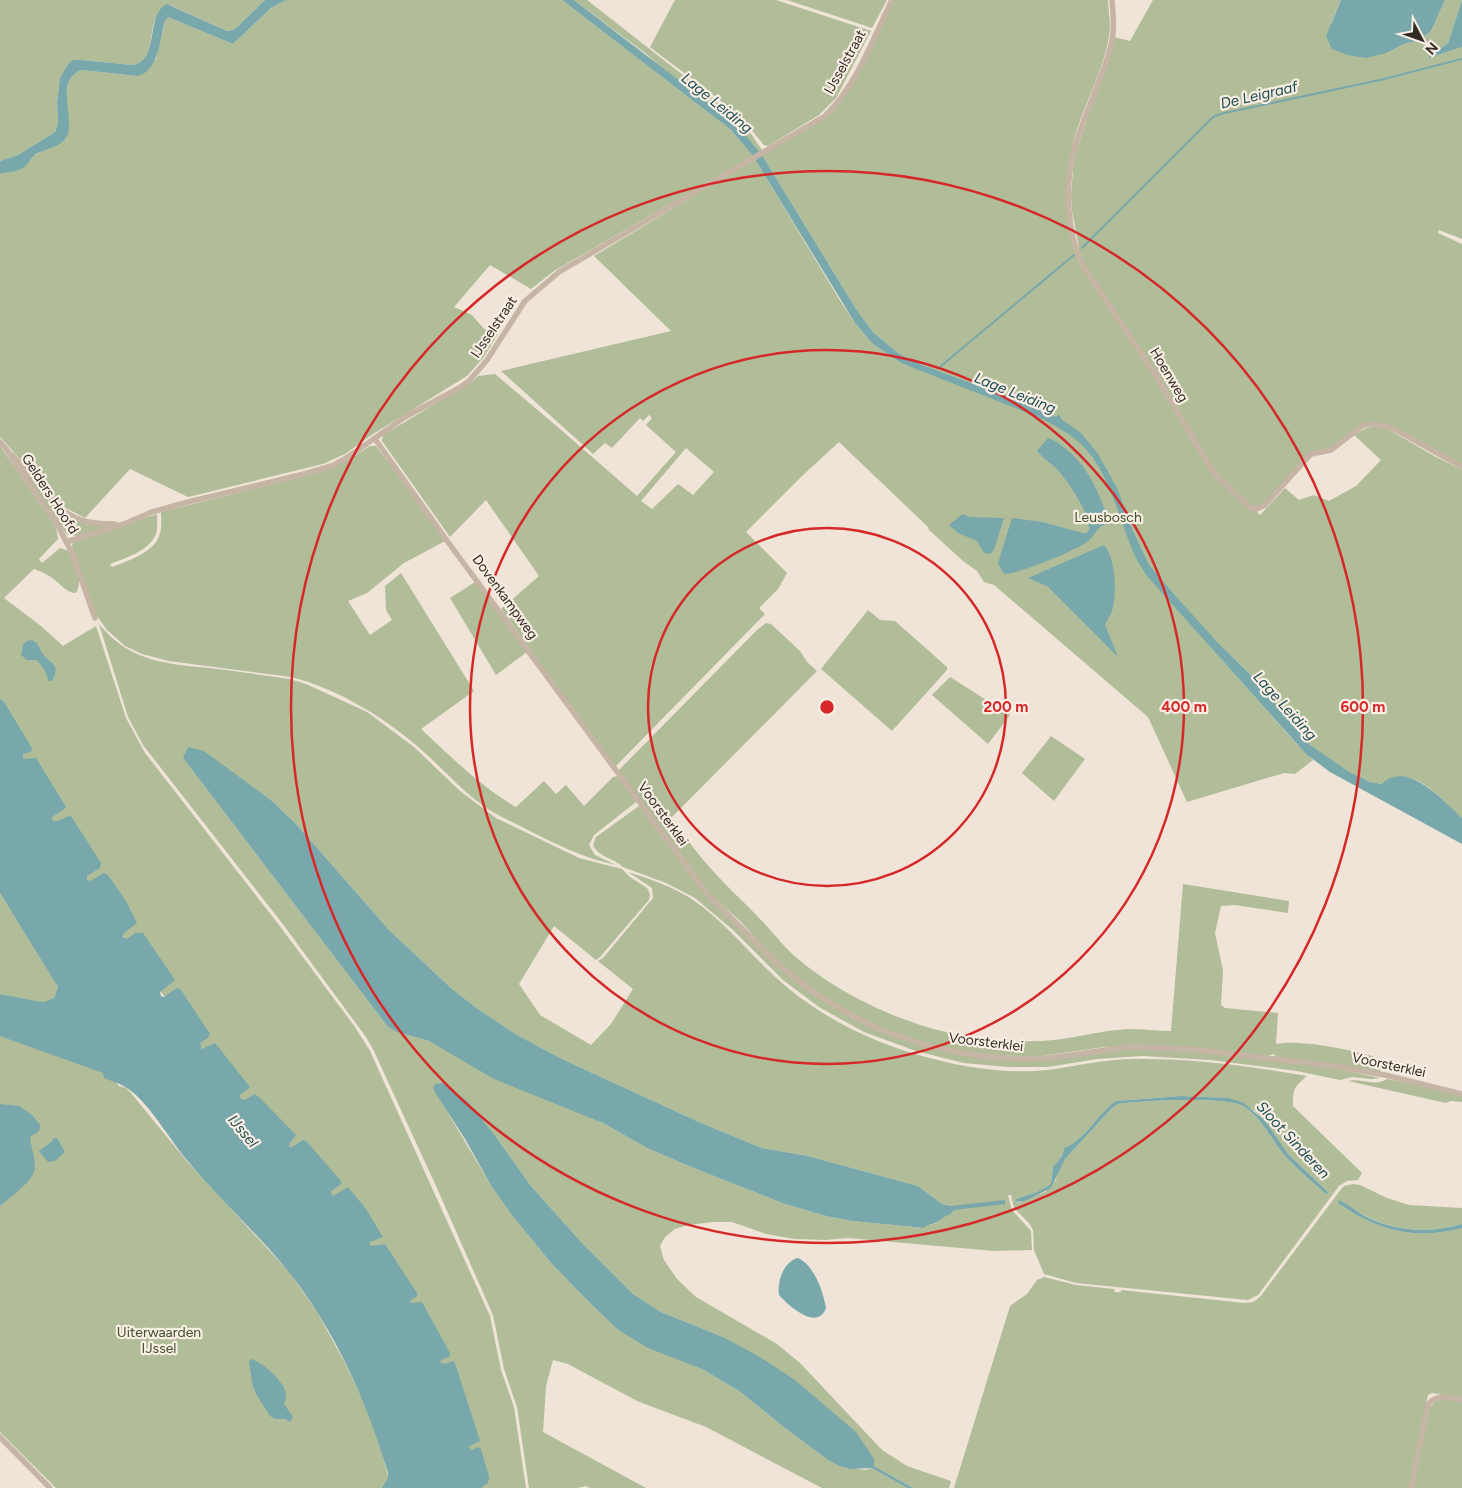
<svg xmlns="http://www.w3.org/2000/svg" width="1462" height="1488" font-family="Figtree,sans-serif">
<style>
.green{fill:#b0bd98;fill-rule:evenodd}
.water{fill:#78a8ab}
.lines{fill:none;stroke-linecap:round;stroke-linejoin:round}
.stream{stroke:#78a8ab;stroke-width:2}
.minor{stroke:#c6b4a4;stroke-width:5.5}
.ring{fill:none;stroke:#d62828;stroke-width:2.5}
.labels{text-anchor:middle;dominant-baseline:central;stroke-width:4.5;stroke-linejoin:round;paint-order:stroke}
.street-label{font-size:14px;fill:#322a25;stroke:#f8eee3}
.park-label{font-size:14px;fill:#414f2a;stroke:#f8eee3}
.water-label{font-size:15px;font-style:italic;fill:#1d4d51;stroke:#f8eee3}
.centre{fill:#d62828;stroke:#f8eee3;stroke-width:2.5}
.ring-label{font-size:15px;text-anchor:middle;font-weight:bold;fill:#d62828;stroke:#f8eee3;stroke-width:4.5;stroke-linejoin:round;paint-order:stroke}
</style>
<rect width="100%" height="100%" fill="#efe4d7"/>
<path class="green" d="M0 0H265L237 27 233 30 227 31 170 5C166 9 159 13 156 18 148 33 155 62 133 65L81 60 60 78 57 102 58 123 55 132 18 155 0 161Z
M286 0H562L731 130 753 156 554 271 531 289 490 265 454 307 472 315 484 329 499 332 484 357 467 376 373 434 345 454 323 464 188 497 130 469 85 518 66 508 55 498 0 437V174L23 168 33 156 66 138C73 119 56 80 80 70L137 76 156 59 166 18 168 17 233 44 271 8Z
M574 0H587L734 115 749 131 762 150 759 152 645 53Z
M675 0H776L871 31 836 98 819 115 768 146 764 145C734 105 689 78 650 47Z
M787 0H887L872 28Z
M893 0H1108C1108 9 1110 18 1110 27 1108 60 1086 101 1076 133 1064 171 1064 212 1074 251L1079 248 1072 211 1071 195 1074 158 1114 37 1130 41 1153 0H1341L1331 23 1386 53 1406 43 1419 41 1431 31 1445 0H1462L1448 43 1444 48 1437 49 1428 57 1462 47V239L1439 230 1438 233 1462 244V465L1389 426H1362L1334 450 1312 453 1256 511 1260 515 1285 488 1299 500 1314 495 1329 501 1356 486 1381 460 1354 435C1366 427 1372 425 1386 428L1436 457 1462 470V818C1445 803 1425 777 1402 777 1391 776 1385 785 1376 784 1347 774 1320 757 1299 734 1283 716 1270 695 1253 677 1232 655 1208 636 1184 617L1293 740 1313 760 1295 774 1284 773 1187 802 1148 717 994 585 984 582 977 571 963 561 928 529 929 528 839 442 803 475 746 532 787 573 778 589 759 608 765 614 615 767 501 609 539 576 486 500 450 537 382 441 383 435 472 382 478 376 495 374 560 429 637 496 676 452 646 425 652 418 649 415 643 421 640 418 612 448 605 443 593 454 501 371 671 331 594 256 755 159 839 299 855 323 873 344 901 363 1043 410 920 364 898 353 873 332 856 309 762 155 819 122 841 101ZM686 448 714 472 693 495 678 484 652 509 641 501Z
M0 446 56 527 58 539 39 559 42 563 60 548 69 551C75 564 84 579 76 593 65 593 59 581 49 576 45 573 39 571 34 569L4 598 41 626 63 646 96 626 126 718 145 753 279 925 355 1027 370 1051 490 1316 501 1370 514 1407 526 1488H481L240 1100 161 992 84 878 0 733Z
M370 446H376L447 540 404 563 367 593 348 601 370 635 392 620 386 610 385 586 401 573 474 691 421 729C451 757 480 786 516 807L544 781 556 794 566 785 584 806 613 777 619 776 636 802 594 835 589 845 595 855 616 865C584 858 557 845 528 830 515 823 500 817 488 809 464 793 446 772 425 753 389 720 339 689 291 677L169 661 142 654 125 646 107 630 95 613 72 547 73 542 157 514C157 520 158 528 156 534 149 551 126 558 110 564L112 567C128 561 156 552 160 533 162 527 161 519 161 512L317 473 348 460Z
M16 462 70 518 88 525 112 526 76 536 67 535Z
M475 582 527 652 496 675 450 598Z
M868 610 880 620 895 621 947 667V670L892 731 821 669Z
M766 623 771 624 800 651 807 662 817 671 671 818C685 836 698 855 713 871 728 888 745 903 761 920 771 930 779 941 789 951 841 999 926 1036 997 1040 1016 1041 1036 1042 1054 1040 1079 1037 1104 1030 1129 1029 1143 1029 1157 1031 1171 1031L1183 884 1289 901 1288 913 1235 905 1221 906 1215 933 1223 970 1221 1005 1225 1008 1278 1013 1276 1044C1303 1039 1355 1051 1382 1059L1380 1073 1277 1057 1274 1054 1267 1056 1189 1047H1104L1035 1057 978 1054 929 1044 881 1028 853 1014 814 990 789 971 773 957 740 921 711 895 618 771 757 630Z
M99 624C131 664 171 664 218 669 242 672 266 676 290 679L306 684 367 712 414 747 460 791 496 818 579 858 622 869 630 877 647 888 650 894 649 900 600 957 596 960 554 926 519 984 540 1015 591 1045 611 1024 633 989 598 961 603 958 653 898 652 888 628 872C650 879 674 887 693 900 722 920 743 946 768 970 798 1000 838 1025 878 1041 927 1061 995 1076 1048 1070 1077 1066 1105 1059 1134 1059 1191 1058 1250 1066 1307 1076 1294 1087 1293 1089 1293 1106L1362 1173 1358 1180 1347 1181 1339 1186 1258 1295 1248 1300 1076 1283 1044 1274 1034 1250 1033 1230 1029 1223 1014 1208 1011 1195H1008L1012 1210 1031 1231 1032 1250 994 1251 848 1238 825 1240 794 1239 766 1234 732 1222H713L688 1225 675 1229 665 1237 660 1246 664 1260 677 1279 696 1297 777 1344 800 1363 882 1450 907 1466 951 1481 949 1488H913L874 1466 723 1337 661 1312 633 1294 582 1243 531 1186 496 1137 433 1088 492 1187 511 1214 551 1263 587 1300 617 1329 702 1369 739 1391 785 1428 828 1460 839 1466 865 1470 872 1468 907 1488H822L706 1427 637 1401 568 1364 553 1360 546 1386 543 1432 646 1488H590L586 1486 577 1488H529L517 1407 504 1369 493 1315 436 1186 373 1049 366 1037 282 923 143 745 128 717ZM183 758 258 791 272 801 296 824 389 930 452 989 478 1009 517 1035 564 1060 701 1123 762 1148 808 1156 918 1186 942 1204 951 1206C947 1213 943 1219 936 1223 931 1225 928 1224 923 1228L852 1221 826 1216 785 1204 691 1167 647 1148 603 1123 455 1055 429 1041 397 1032 388 1027ZM1181 1096 1229 1098 1255 1111 1288 1154 1329 1193 1326 1194C1313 1182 1299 1171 1287 1158 1271 1141 1263 1118 1243 1106 1226 1096 1140 1101 1118 1104L1112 1108 1065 1159 1058 1170 1056 1180 1045 1192 1017 1203 1016 1199 1037 1192 1048 1186 1051 1183 1053 1167 1062 1156 1064 1148C1086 1140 1097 1115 1116 1101Z
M950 677 1010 715 988 744 932 695Z
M1051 736 1085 759 1054 801 1022 773Z
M639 806 697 884 812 993 896 1037 1000 1060 1127 1049 1188 1051 1334 1068 1380 1078 1372 1079 1352 1077 1340 1080 1297 1071 1210 1060 1142 1056 1097 1059 1048 1067H1008L964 1063 916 1051 864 1032 819 1007 783 980 733 930 695 898 666 883 623 867C614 858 598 857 593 845L596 837Z
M0 893 55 981 58 988 52 1002 119 1086 126 1088 131 1093 185 1159 289 1272 317 1312 346 1365 363 1401 379 1441 391 1488H56L0 1432V1028L9 996 0 994Z
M1387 1079 1432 1088 1462 1096V1102L1451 1101 1446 1103 1348 1081C1361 1078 1374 1087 1387 1079Z
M1353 1184 1360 1185 1387 1198 1409 1205 1462 1208V1224C1432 1233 1398 1232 1370 1218 1359 1213 1349 1207 1338 1203 1376 1230 1415 1241 1462 1228V1398L1432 1393 1428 1395 1409 1488H954L1010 1306 1027 1294 1037 1280 1044 1277 1076 1285 1114 1289 1115 1292H1121V1290L1244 1303 1253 1302 1260 1297 1339 1192 1344 1186Z
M1444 1399 1462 1402V1488H1413L1430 1407 1436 1401Z"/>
<path class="water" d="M265 0H286L271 8 233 44 168 17 165 21C160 38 159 72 137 76L81 70C53 81 77 121 66 138 60 147 45 149 36 154 30 158 28 165 23 168 17 172 7 172 0 174V161L18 155 55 132 58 123 57 102 60 78 69 63 73 60H81L133 65C160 61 145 14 167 4L227 31 233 30 237 27Z
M562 0H574L736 124 762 155 856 309 873 332 898 353 920 364 1041 409 1056 417 1059 414 1061 419 1081 433 1098 454 1117 488 1133 531 1149 565 1172 592 1218 643 1253 677 1310 745 1349 772 1370 782 1381 784C1384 782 1387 779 1391 778 1415 768 1446 803 1462 818V844L1330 772 1306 754 1147 576C1143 569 1138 563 1135 556 1118 519 1111 472 1080 443 1067 432 1053 424 1038 417L901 363 873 344 855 323 753 156 731 130Z
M1341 0H1445L1431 31 1419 41 1406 43 1386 53 1366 58 1347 55 1332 49 1326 36Z
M1462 0V47L1428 58C1433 49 1442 50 1448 43Z
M1048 438C1055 440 1059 444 1065 448 1089 467 1101 496 1110 525 1099 522 1096 535 1088 541 1076 551 1020 573 1005 574L1002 571 998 563 1012 518 1042 522 1083 533H1087L1089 530C1091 514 1066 478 1055 467 1049 462 1042 457 1037 451Z
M963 514 969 517 1004 518 994 550 990 554 984 553 977 541 958 533 950 526V524Z
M1104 545C1116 558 1117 595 1112 611 1110 616 1107 620 1105 625L1118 657 1047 586 1028 578Z
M32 640C38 643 39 647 42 653 49 664 62 663 52 681H49L44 669 37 660H27L21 655 23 645 27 641Z
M0 699 4 702 32 748 31 752 23 754V759L36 758 66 807 63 810 52 817 53 821C60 822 65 816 71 816L101 863 100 868 87 876V880L90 881 104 873 108 875 126 901 137 923 123 934V937L127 939 135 933H143L175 980 160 992 161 996 164 997 177 988 181 990 210 1034 208 1038 200 1043 202 1049 215 1043 250 1087 240 1095V1098L244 1100 255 1094 260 1098 296 1135 289 1144V1147H292L303 1140 306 1141 342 1182 341 1184 330 1192 333 1196 348 1187 366 1209 381 1234 383 1237 370 1242V1246L385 1244 417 1293V1296L410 1301 411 1303 422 1302 450 1353V1356L440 1361 441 1363 445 1364 453 1361 455 1363 480 1441 468 1447 472 1450 478 1447 481 1449 489 1477 488 1483 481 1488H382L388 1478V1473C367 1402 335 1330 288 1271 256 1232 218 1198 186 1159 170 1140 146 1098 125 1087 119 1083 111 1081 104 1078L103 1073 0 1036V994L36 1001 44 1002 54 998 58 987 0 893Z
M188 747 204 751 272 801 296 824 389 930 452 989 478 1009 517 1035 564 1060 701 1123 762 1148 808 1156 918 1186 942 1204 951 1206 1005 1200V1204L954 1210 949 1215C943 1216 941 1221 935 1223 930 1225 928 1224 924 1228L852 1221 826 1216 785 1204 691 1167 647 1148 603 1123 494 1079 429 1041 397 1032 388 1027 183 758Z
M443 1083 468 1102 496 1137 531 1186 582 1243 633 1294 661 1312 723 1337 760 1357 795 1380 856 1432 874 1459V1466L913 1488H907L872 1468 851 1469 839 1466 828 1460 785 1428 739 1391 702 1369 648 1348 617 1329 587 1300 551 1263 511 1214 492 1187 465 1139 436 1094 433 1088 435 1084Z
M1181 1096 1229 1098 1244 1103 1265 1121 1288 1154 1329 1193 1326 1194C1313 1182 1299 1171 1287 1158 1271 1141 1263 1118 1243 1106 1226 1096 1139 1101 1118 1104L1112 1108 1065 1159 1051 1188 1025 1201 1016 1202V1199L1037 1192 1048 1186 1051 1183 1053 1167 1062 1156 1064 1148C1086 1140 1097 1114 1116 1101Z
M0 1104 19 1106 32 1115 40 1125C40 1134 36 1132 30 1137 31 1147 35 1158 35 1168 34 1181 9 1198 0 1206Z
M54 1138H57L65 1152 55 1161 48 1162 39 1151 50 1143Z
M1339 1200C1349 1205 1358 1213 1369 1218 1398 1232 1432 1233 1462 1224V1228C1415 1241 1376 1230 1338 1203Z
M798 1258C814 1265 823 1291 826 1308 817 1332 788 1305 779 1295 777 1282 783 1262 798 1258Z
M252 1359C264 1364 286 1382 286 1396 286 1399 285 1401 284 1404L293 1417 290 1422 285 1419H275L270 1416 256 1394 252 1383 249 1361Z"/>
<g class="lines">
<path class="stream" d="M1082 248 1213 117 1220 114 1380 80 1462 59
M941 366 1074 255"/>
<path class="minor" d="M1112 0C1113 11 1114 23 1113 34 1111 53 1102 71 1096 89 1088 111 1078 132 1073 154 1065 189 1067 231 1082 264L1153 371 1213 472 1250 508 1257 509 1265 505 1311 454 1331 450 1362 426 1370 424 1387 426 1398 431 1462 467
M375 439 448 542 699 883 709 896 779 965 813 992 853 1016 881 1030 929 1046 978 1056 1021 1059 1050 1058 1127 1047 1189 1049 1335 1066 1385 1075 1462 1094
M0 442 7 450 15 463 57 524 72 553 95 618
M12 455 64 511C80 523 96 524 115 524
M66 542 124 524 152 512 188 502 308 473 334 465 348 457 405 417 459 388 469 381 487 360 525 301 559 272 825 116C857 85 872 40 892 0
M0 1437 50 1488
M1411 1488 1428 1405C1436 1393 1450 1398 1462 1400"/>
</g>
<g class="ring">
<circle cx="827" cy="707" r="179"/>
<circle cx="827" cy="707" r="357"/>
<circle cx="827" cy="707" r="536"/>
</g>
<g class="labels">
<g class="street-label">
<text transform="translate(845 62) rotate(-61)">IJsselstraat</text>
<text transform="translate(494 327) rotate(-56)">IJsselstraat</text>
<text transform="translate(1169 375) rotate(59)">Hoenweg</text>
<text transform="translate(50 494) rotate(57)">Gelders Hoofd</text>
<text transform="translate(505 597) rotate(54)">Dovenkampweg</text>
<text transform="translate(663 814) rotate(54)">Voorsterklei</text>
<text transform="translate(986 1042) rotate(7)">Voorsterklei</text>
<text transform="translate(1389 1065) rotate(12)">Voorsterklei</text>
</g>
<g class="park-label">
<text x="1108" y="517">Leusbosch</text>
<text x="159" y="1332">Uiterwaarden<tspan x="159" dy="16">IJssel</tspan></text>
</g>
<g class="water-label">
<text transform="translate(1259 95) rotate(-13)">De Leigraaf</text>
<text transform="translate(717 103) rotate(39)">Lage Leiding</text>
<text transform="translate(1015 393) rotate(22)">Lage Leiding</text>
<text transform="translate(1285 706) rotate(48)">Lage Leiding</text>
<text transform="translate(243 1131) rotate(50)">IJssel</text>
<text transform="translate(1293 1140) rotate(47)">Sloot Sinderen</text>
</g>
</g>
<circle cx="827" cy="707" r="8" class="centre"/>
<g class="ring-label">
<text x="1006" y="712">200 m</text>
<text x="1184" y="712">400 m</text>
<text x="1363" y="712">600 m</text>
</g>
<g transform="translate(1422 40) rotate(131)" stroke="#f8eee3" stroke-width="4" paint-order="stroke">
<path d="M0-4L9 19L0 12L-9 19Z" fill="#322a25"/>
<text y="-8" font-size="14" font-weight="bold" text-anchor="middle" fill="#322a25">N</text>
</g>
</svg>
